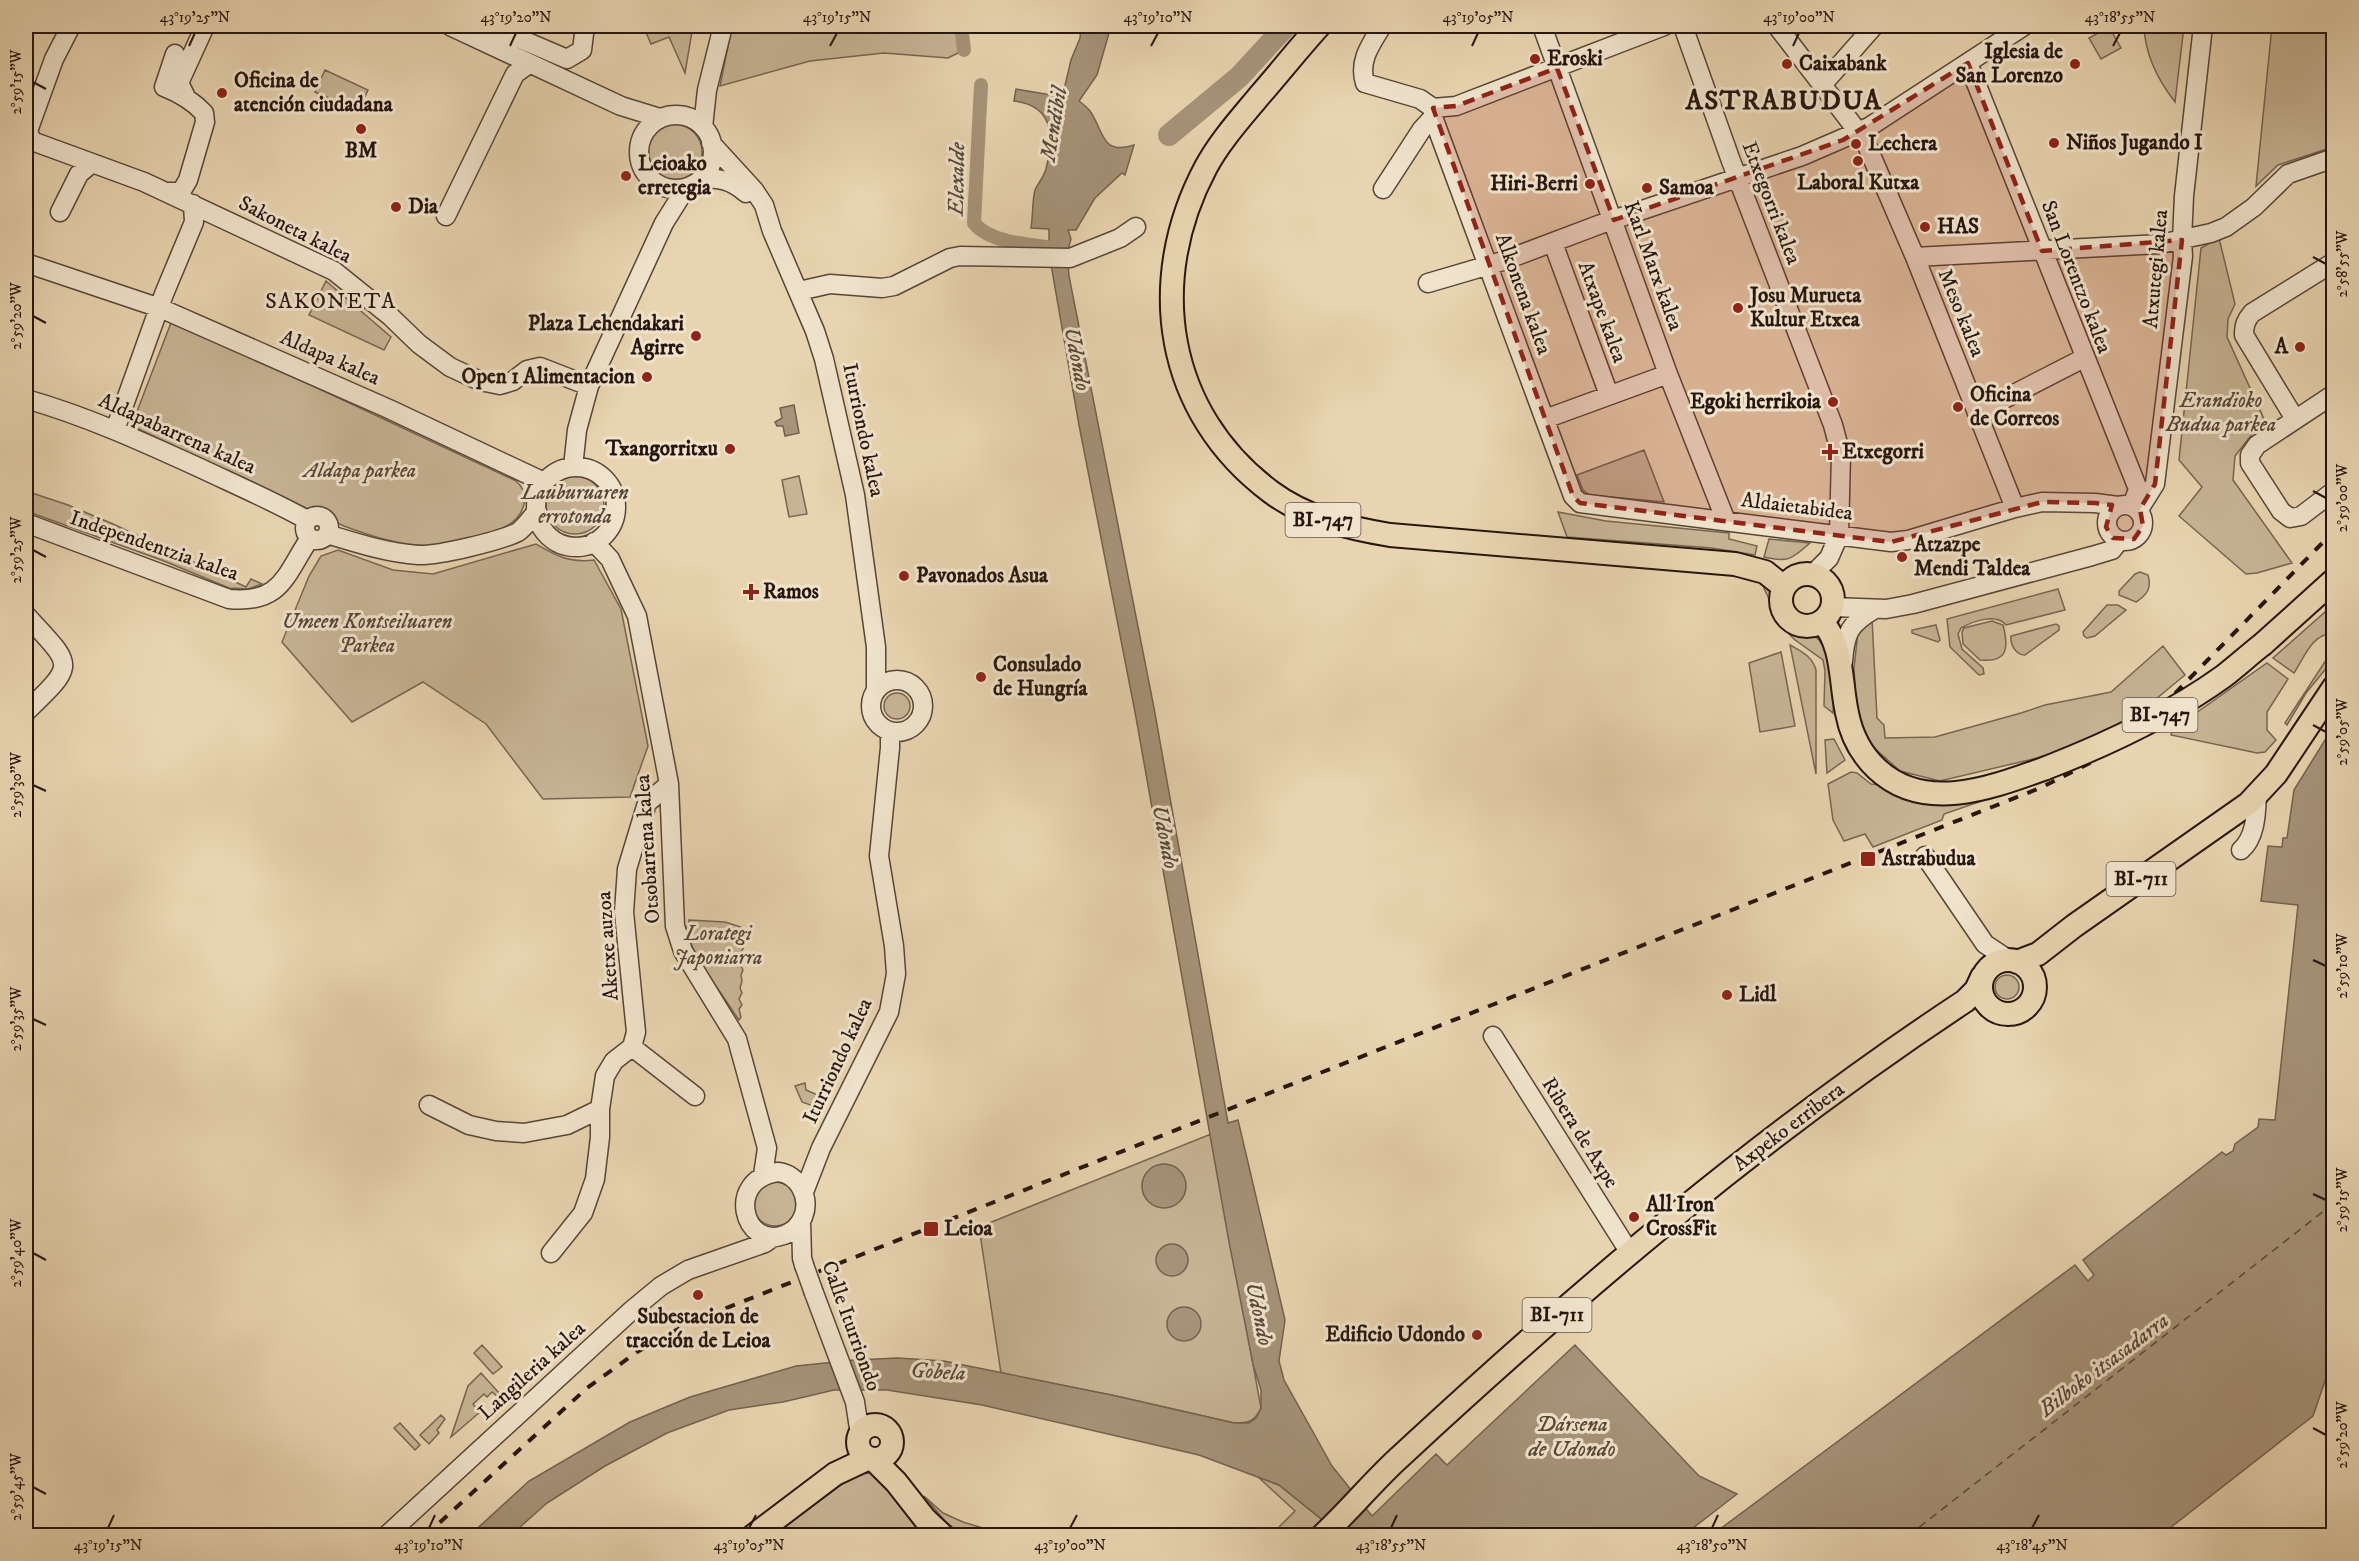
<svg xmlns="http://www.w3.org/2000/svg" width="2359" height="1561" font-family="'IM FELL DW Pica',serif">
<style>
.green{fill:#c7b495;stroke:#776552;stroke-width:1.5}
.water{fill:#a69379;stroke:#73614f;stroke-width:1.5}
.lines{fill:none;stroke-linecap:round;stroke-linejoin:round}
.canal{stroke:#a69379;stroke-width:14}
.river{stroke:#a69379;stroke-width:22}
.ferry{stroke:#5a4839;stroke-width:1.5;stroke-dasharray:8 6;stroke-linecap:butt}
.minor-casing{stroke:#574637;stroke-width:21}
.major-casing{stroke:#27160f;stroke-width:26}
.minor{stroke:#f0e3cc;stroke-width:18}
.major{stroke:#e8d4b0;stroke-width:22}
.rail{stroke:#27160f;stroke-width:4;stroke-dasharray:10 10;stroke-linecap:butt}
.minor-bridge-casing{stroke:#574637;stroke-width:21;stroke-linecap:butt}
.major-bridge-casing{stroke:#27160f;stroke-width:26;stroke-linecap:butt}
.minor-bridge{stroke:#f0e3cc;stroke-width:18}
.major-bridge{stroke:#e8d4b0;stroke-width:22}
.marked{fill:#8f2418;fill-opacity:0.2;stroke:#8f2418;stroke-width:4.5;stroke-dasharray:12 8;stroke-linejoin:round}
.ticks{fill:none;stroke:#27160f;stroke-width:2}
.poi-dot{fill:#8f2418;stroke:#f0e3cc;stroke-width:2}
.labels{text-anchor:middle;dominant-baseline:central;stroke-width:6;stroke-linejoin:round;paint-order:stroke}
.shield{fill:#f0e3cc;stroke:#635448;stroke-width:1.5}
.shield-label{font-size:20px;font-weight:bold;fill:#27160f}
.poi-label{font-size:21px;font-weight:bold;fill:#27160f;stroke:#f0e3cc;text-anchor:start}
.street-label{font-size:21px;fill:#27160f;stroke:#f0e3cc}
.park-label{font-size:21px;font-style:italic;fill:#574537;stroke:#f0e3cc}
.water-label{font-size:22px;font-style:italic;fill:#5a4839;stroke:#f0e3cc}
.neighbourhood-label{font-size:22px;letter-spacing:1.5px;fill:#27160f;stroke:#f0e3cc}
.district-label{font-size:27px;font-weight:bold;letter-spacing:1.5px;fill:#27160f;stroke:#f0e3cc}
.neatline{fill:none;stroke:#27160f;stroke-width:2}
.ticks-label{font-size:15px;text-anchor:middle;fill:#27160f}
</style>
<rect width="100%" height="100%" fill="#e8d4b0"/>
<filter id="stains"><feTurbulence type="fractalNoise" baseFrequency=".00333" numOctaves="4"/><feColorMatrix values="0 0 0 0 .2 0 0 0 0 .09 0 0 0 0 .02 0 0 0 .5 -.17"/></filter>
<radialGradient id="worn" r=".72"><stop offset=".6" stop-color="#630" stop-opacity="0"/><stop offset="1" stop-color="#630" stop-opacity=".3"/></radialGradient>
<path class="green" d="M649 26H693L685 73 669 37 651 44 645 30 649 28Z
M732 26H960L964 50 948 58 884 53 810 61 720 86Z
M2144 26H2184L2175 102C2157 79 2145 55 2144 26Z
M2272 26H2333V147L2278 165 2256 186Z
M2109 27 2121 48 2101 59 2089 38Z
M325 70 368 90 358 111 315 92Z
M646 152a28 28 0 1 1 56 0a28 28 0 1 1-56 0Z
M2219 238 2235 304 2228 319 2227 337 2264 419 2235 456 2233 480 2292 563 2257 573 2246 574 2179 516 2202 487 2179 460 2201 248Z
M326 281 391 337 384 350 309 315Z
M172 320 516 481C525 489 527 499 522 510 516 524 502 528 489 534 435 554 396 546 344 526L134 427 133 422Z
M1644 450 1664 502 1589 495 1583 490 1577 475Z
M799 476 807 514 789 517 782 480Z
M546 505a29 29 0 1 1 58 0a29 29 0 1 1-58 0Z
M26 491 68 505 113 524 246 587 251 579 262 584 248 589 229 588 164 561 26 511Z
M1558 512 1606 521 1729 533V539L1757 546 1755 555 1712 548 1567 537Z
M1769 539 1810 543C1792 559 1788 563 1764 557Z
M536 544C557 556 569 563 594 560L621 609 648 746 630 797 543 799 486 724 423 682 352 722 282 642 309 576 321 556 338 550 393 570 433 574Z
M2140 572 2148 575C2152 588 2147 595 2136 602L2119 595V591L2135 574Z
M1760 579C1778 591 1770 599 1779 614 1788 629 1801 628 1813 635 1834 648 1835 691 1833 713L1824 706 1825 671 1823 660 1795 640 1781 626Z
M2058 589 2065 610 2006 625C1996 613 1973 621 1961 628L1958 634 1962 649 1983 668 1984 674 1979 675 1950 647 1947 619Z
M2107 605H2118L2126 610 2095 636 2087 638 2084 636 2083 632Z
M2333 605V634C2313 632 2304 658 2294 673L2273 658Z
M1872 618 1877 718 1884 725 1885 738 1935 737 2021 713 2045 705 2111 692 2163 646 2185 675 2134 717 2050 755 1940 781 1900 771 1872 746 1857 716 1854 668 1858 632Z
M1992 621 2003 625C2009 648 2008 663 1980 660L1963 644 1962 632 1964 628Z
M2056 624 2059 626V630L2025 655C2016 655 2010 645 2011 636Z
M1936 625 1940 640 1938 642 1912 633V630Z
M1790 645C1802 652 1812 656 1816 670V774Z
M2332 651 2333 660 2306 693 2287 725 2285 723Z
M1781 652 1795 726 1760 732 1749 663Z
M2267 663 2288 679 2267 712V730L2276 740 2265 752 2257 753 2171 735 2172 730Z
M884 706a13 13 0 1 1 26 0a13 13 0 1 1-26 0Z
M1834 739 1845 760 1827 773 1825 740Z
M1851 772 1857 773 1871 784 1996 796 1944 814 1942 820 1873 847 1865 834 1844 841 1833 820 1828 784Z
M689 920 725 922 741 927 745 935 742 940 744 947 741 952 743 958 740 964 743 970 741 975 742 981 740 988 742 993 739 999 742 1005 739 1009 741 1017 739 1020 699 961 683 927 689 926Z
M1995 987a12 12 0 1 1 24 0a12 12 0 1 1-24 0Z
M805 1083 806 1090 822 1097 813 1106 802 1102 795 1086Z
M1211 1134 1261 1408C1254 1422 1249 1423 1234 1423L1116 1396 1001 1373 979 1227Z
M753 1204a22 22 0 1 1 44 0a22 22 0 1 1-44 0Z
M482 1345 502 1367 493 1374 474 1353Z
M481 1373 500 1394 497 1396 492 1392 487 1397 484 1394 473 1404 480 1412 451 1437 468 1386Z
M441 1415 445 1419 437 1430 439 1433 429 1444 420 1435Z
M400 1423 420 1445 415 1450 394 1428Z
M874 1473C897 1492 904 1518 925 1535L772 1536 856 1474Z
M1257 1476 1279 1485 1325 1522 1312 1535H1271L1295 1511Z
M924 1496 943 1513 963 1522 1006 1535H962L945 1521Z"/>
<path class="water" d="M1081 26H1111L1097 75 1079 101C1083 104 1087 107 1090 111 1104 131 1101 156 1134 145L1125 175 1122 173 1095 198 1076 230H1068L1071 239 1067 253 1069 276 1154 708 1228 1123 1238 1120 1285 1320 1279 1361 1284 1380 1332 1466 1372 1516 1436 1454 1447 1465 1575 1345 1699 1476 1737 1494 1684 1535H1341L1279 1485 1199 1455 982 1405 887 1390H834L783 1402 729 1410 667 1433 605 1466 547 1503 511 1535 469 1536 529 1481 630 1422 690 1397 796 1366 854 1360 898 1358 944 1361 1116 1396 1234 1423H1249L1256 1418 1261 1408V1390L1253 1364 1229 1242 1135 712 1079 425 1049 253V229L1031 228C1033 217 1032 202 1035 190 1038 183 1044 177 1046 169 1054 136 1054 106 1014 101L1016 89 1057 96 1063 94 1071 60 1080 38Z
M794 405 799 433 785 436 783 426H777L775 422 782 418 780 408Z
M2333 734 2334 1355 2313 1416 2161 1535H1712L2075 1265 2088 1281 2094 1275 2083 1260 2222 1152 2226 1155 2233 1151 2235 1144 2258 1127 2259 1119 2275 1120 2298 905 2261 901 2268 846 2282 847 2283 838H2287L2294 790 2325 740 2328 742Z
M1142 1186a22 22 0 1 1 44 0a22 22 0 1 1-44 0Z
M1156 1260a16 16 0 1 1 32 0a16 16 0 1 1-32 0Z
M1167 1324a17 17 0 1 1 34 0a17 17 0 1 1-34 0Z"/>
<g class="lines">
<path class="canal" d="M961 26 964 50
M981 85 974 223C989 243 1032 245 1056 248"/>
<path class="river" d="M1169 135 1239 77 1286 26"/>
<path class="ferry" d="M1908 1536 2334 1203"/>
<defs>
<path id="minor" d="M71 26 54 59 28 131 32 141 144 182 334 271 390 316 419 344 450 367 480 381 500 385 513 381 527 370 540 367 589 386
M450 26 621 106 660 118
M490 26 567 59 582 50 585 26
M1382 26C1371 44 1358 61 1365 83L1420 99 1433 108
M1542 26 1668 374 1726 521
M1683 26 1731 161 1833 425 1841 455 1839 535 1829 558 1813 574
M1777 26 1865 141 1915 257 2015 508
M1968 63 2138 489 2132 506
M1822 85 1874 26
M185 95 179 83 205 26
M1433 108V117L1573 496 1580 503 1891 542 1908 540 2015 508 2042 502 2095 503 2118 506
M1433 108 1456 106 1664 26
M639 152a37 37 0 1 1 74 0a37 37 0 1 1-74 0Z
M703 127 707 90 723 26
M711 143 754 190 764 205 772 231 815 331 824 359 855 495 876 647V691
M701 179C720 177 732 181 746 193
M1383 189 1422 129 1433 117
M167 192H181L188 180 205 122 204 113C193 101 179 93 164 87L175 54
M60 212 79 174 92 163
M446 216 515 74 529 64
M1553 243 1609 395
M1915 257 2160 244 2211 233 2226 227 2254 207 2288 174 2334 158
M26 263 160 308 389 409 544 482
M1428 283 1503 261 1601 224 1802 156 1869 127 2024 26
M799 291 830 284 882 288 894 286 950 258 960 256 1070 258 1120 238 1136 227
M2334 394 2257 445 2250 455V463L2281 511 2290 518 2301 516 2334 491
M26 399C86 416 143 442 200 468 236 485 273 501 307 520
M1977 413 2084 358
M1545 419 1668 374
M2295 419 2244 335C2244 325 2246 320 2252 313L2334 262
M115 430 164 294 194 222 193 204
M573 467 577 430 589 386 664 223 686 188
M536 507a40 40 0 1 1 80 0a40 40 0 1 1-80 0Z
M2107 523a18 18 0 1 1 36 0a18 18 0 1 1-36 0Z
M2138 511 2155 484 2183 256 2182 240 2184 196 2203 26
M305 528a12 12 0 1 1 24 0a12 12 0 1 1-24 0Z
M26 523 229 599C282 604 285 575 310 538
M327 534C357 543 387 553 418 555 438 556 500 541 518 532 525 527 531 518 537 511
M594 542 610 559 637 616 669 784 675 926 683 951 737 1039 767 1148 763 1175
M1832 607 1886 609 1913 604 2092 556 2112 550 2119 541
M26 615C73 667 78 662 26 712
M1843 662C1845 633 1849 624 1875 609
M871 706a26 26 0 1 1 52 0a26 26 0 1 1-52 0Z
M2241 850C2256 837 2256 813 2257 795
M1925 856 1985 944 2009 960
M1493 1036 1630 1253
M632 1047 695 1096
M429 1105 469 1125 496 1131 524 1133 567 1125 600 1109
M778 1172C798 1174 811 1197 803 1217 799 1226 793 1232 784 1235 743 1250 725 1179 778 1172Z
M804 1192 821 1148 889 1012 896 974 894 946 879 856 890 748V731
M801 1221 802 1258 804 1265
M551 1253 583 1213 595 1179 600 1137V1109L605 1076 614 1061 632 1047 636 1032 624 912 627 869 647 803 669 784
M814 1293 855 1402 860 1435
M386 1536 632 1310 661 1286 688 1270 765 1243 772 1238"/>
<path id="major" d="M1319 26C1299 48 1280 72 1260 95 1241 118 1220 141 1206 167 1145 281 1165 413 1271 492 1306 518 1348 528 1390 535L1735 564 1765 572 1784 587
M1781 600a26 26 0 1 1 52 0a26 26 0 1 1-52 0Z
M1822 621C1844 647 1840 682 1847 713 1851 734 1861 754 1877 769 1925 814 1993 787 2046 768
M2263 644 2334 580
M1981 987a27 27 0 1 1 54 0a27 27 0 1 1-54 0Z
M2017 962 2038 954 2074 926 2248 804 2276 774 2334 687
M858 1442a17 17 0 1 1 34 0a17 17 0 1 1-34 0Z
M874 1460 896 1482 925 1519 943 1536
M753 1536 835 1474 869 1458
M1322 1536C1350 1510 1374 1480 1402 1455 1579 1291 1763 1134 1965 1001L1976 990 1982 977"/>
</defs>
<use href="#minor" class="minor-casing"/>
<use href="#major" class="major-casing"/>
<use href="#minor" class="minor"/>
<use href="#major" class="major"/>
<path class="rail" d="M425 1536 587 1388 637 1352 691 1322 2040 788 2094 761 2145 724 2334 531"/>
<defs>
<path id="minor-bridge" d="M804 1265 814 1293"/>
<path id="major-bridge" d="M2046 768C2108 744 2170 715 2224 676 2237 666 2250 654 2263 644"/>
</defs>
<use href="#minor-bridge" class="minor-bridge-casing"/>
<use href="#major-bridge" class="major-bridge-casing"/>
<use href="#minor-bridge" class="minor-bridge"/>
<use href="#major-bridge" class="major-bridge"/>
</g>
<path class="marked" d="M1968 63 2042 251 2182 240 2155 484 2140 509 2143 526 2134 539 2113 538 2106 527 2112 505 2095 503 2042 502 1891 542 1580 503 1573 496 1433 108 1456 106 1557 68 1614 220 1843 140Z"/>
<path class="ticks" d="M189 46 195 33M510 46 516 33M830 46 837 33M1151 46 1158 33M1472 46 1478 33M1793 46 1799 33M2113 46 2120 33M33 82 46 89M2313 257 2326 264M33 316 46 323M2313 491 2326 498M33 550 46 557M2313 725 2326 732M33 785 46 791M2313 960 2326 966M33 1019 46 1025M2313 1194 2326 1200M33 1253 46 1260M2313 1428 2326 1435M33 1487 46 1494M108 1528 114 1515M429 1528 435 1515M749 1528 756 1515M1070 1528 1077 1515M1391 1528 1397 1515M1712 1528 1718 1515M2032 1528 2039 1515"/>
<g class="poi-dot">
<circle cx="1535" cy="59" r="6"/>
<circle cx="1787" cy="64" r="6"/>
<circle cx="2075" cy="64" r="6"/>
<circle cx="222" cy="93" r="6"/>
<circle cx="361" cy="129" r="6"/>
<circle cx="2054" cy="143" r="6"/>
<circle cx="1856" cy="144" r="6"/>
<circle cx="1858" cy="161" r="6"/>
<circle cx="626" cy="176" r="6"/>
<circle cx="1590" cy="184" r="6"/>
<circle cx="1647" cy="188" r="6"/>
<circle cx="396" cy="207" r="6"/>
<circle cx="1925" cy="227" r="6"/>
<circle cx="1738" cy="308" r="6"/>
<circle cx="696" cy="336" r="6"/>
<circle cx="2300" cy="347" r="6"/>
<circle cx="647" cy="377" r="6"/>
<circle cx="1833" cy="402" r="6"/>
<circle cx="1958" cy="407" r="6"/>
<circle cx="730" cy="449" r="6"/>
<path d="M1827 443h6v6h6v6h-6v6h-6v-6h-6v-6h6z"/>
<circle cx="1902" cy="557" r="6"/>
<circle cx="904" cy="576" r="6"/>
<path d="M748 583h6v6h6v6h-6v6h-6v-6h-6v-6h6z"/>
<circle cx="981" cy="677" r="6"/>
<rect x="1860" y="851" width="16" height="16" rx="3"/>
<circle cx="1727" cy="995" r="6"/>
<circle cx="1634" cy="1217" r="6"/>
<rect x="923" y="1221" width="16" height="16" rx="3"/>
<circle cx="698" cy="1295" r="6"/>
<circle cx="1477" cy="1335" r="6"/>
</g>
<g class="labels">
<g class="shield">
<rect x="1285.5" y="503" width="75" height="34" rx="4.5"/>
<rect x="2122.5" y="698" width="75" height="34" rx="4.5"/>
<rect x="2106.5" y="862" width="69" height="34" rx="4.5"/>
<rect x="1522.5" y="1298" width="69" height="34" rx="4.5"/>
</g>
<g class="shield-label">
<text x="1323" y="520">BI-747</text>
<text x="2160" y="715">BI-747</text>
<text x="2141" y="879">BI-711</text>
<text x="1557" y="1315">BI-711</text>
</g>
<g class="poi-label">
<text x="2063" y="52" text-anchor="end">Iglesia de<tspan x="2063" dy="24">San Lorenzo</tspan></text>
<text x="1547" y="59">Eroski</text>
<text x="1799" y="64">Caixabank</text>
<text x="234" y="81">Oficina de<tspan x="234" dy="24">atención ciudadana</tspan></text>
<text x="2066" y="143">Niños Jugando I</text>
<text x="1868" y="144">Lechera</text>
<text x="361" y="151" text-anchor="middle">BM</text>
<text x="638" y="164">Leioako<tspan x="638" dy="24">erretegia</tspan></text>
<text x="1858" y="183" text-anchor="middle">Laboral Kutxa</text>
<text x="1578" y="184" text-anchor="end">Hiri-Berri</text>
<text x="1659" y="188">Samoa</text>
<text x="408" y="207">Dia</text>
<text x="1937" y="227">HAS</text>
<text x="1750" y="296">Josu Murueta<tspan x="1750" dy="24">Kultur Etxea</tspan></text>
<text x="684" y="324" text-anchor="end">Plaza Lehendakari<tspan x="684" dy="24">Agirre</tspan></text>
<text x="2288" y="347" text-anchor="end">A</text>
<text x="635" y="377" text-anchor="end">Open 1 Alimentacion</text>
<text x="1970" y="395">Oficina<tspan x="1970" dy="24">de Correos</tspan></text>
<text x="1821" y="402" text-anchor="end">Egoki herrikoia</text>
<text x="718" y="449" text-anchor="end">Txangorritxu</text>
<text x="1842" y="452">Etxegorri</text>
<text x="1914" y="545">Atzazpe<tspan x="1914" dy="24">Mendi Taldea</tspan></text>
<text x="916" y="576">Pavonados Asua</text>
<text x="763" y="592">Ramos</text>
<text x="993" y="665">Consulado<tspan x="993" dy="24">de Hungría</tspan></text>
<text x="1882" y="859">Astrabudua</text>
<text x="1739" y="995">Lidl</text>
<text x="1646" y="1205">All Iron<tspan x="1646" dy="24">CrossFit</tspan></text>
<text x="944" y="1229">Leioa</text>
<text x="698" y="1317" text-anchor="middle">Subestacion de<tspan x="698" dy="24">tracción de Leioa</tspan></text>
<text x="1465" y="1335" text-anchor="end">Edificio Udondo</text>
</g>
<g class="street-label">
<text transform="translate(1771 203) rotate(69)">Etxegorri kalea</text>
<text transform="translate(295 230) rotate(27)">Sakoneta kalea</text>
<text transform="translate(1653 266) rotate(70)">Karl Marx kalea</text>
<text transform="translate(2156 269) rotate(-85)">Atxutegi kalea</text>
<text transform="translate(2076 277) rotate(69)">San Lorentzo kalea</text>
<text transform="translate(1523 294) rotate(70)">Alkonena kalea</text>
<text transform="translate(1602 312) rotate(70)">Atxape kalea</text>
<text transform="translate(1961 313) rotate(68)">Meso kalea</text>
<text transform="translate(330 358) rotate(24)">Aldapa kalea</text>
<text transform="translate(863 430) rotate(78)">Iturriondo kalea</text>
<text transform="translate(177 434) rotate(24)">Aldapabarrena kalea</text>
<text transform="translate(1797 507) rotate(7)">Aldaietabidea</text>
<text transform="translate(154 546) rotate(19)">Independentzia kalea</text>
<text transform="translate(648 849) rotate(-94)">Otsobarrena kalea</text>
<text transform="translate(608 946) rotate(-94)">Aketxe auzoa</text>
<text transform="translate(838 1061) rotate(-65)">Iturriondo kalea</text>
<text transform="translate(1789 1127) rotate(-37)">Axpeko erribera</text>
<text transform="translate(1580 1133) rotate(58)">Ribera de Axpe</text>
<text transform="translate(851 1326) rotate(70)">Calle Iturriondo</text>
<text transform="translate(532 1371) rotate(-42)">Langileria kalea</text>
</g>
<g class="park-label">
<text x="2221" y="401">Erandioko<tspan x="2221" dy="24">Budua parkea</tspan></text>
<text x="360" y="471">Aldapa parkea</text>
<text x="575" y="493">Lauburuaren<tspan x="575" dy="24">errotonda</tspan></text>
<text x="367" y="622">Umeen Kontseiluaren<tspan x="367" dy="24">Parkea</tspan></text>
<text x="718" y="934">Lorategi<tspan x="718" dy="24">Japoniarra</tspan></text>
</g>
<g class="water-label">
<text transform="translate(1054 124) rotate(-81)">Mendibil</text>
<text transform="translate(957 179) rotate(-89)">Elexalde</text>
<text transform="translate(1077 359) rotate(79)">Udondo</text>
<text transform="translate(1165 837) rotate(79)">Udondo</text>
<text transform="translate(1259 1314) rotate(78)">Udondo</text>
<text transform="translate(2104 1365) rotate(-37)">Bilboko itsasadarra</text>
<text transform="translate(938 1372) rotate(3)">Gobela</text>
<text x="1572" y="1424">Dársena<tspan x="1572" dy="25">de Udondo</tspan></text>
</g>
<g class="neighbourhood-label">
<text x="331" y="301">SAKONETA</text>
</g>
<g class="district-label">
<text x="1784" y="101">ASTRABUDUA</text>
</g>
</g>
<rect width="2359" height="1561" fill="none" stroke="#e8d4b0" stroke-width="66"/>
<rect x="33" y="33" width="2293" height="1495" class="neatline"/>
<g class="ticks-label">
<text x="195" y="22">43°19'25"N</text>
<text x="516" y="22">43°19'20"N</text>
<text x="837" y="22">43°19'15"N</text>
<text x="1158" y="22">43°19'10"N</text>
<text x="1478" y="22">43°19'05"N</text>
<text x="1799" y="22">43°19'00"N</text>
<text x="2120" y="22">43°18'55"N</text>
<text transform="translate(16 82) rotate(-90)" y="5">2°59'15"W</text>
<text transform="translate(2342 264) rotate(-90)" y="5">2°58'55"W</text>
<text transform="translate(16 316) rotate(-90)" y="5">2°59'20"W</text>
<text transform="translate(2342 498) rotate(-90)" y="5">2°59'00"W</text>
<text transform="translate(16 550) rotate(-90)" y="5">2°59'25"W</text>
<text transform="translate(2342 732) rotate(-90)" y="5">2°59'05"W</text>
<text transform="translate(16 785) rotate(-90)" y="5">2°59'30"W</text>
<text transform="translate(2342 966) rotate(-90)" y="5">2°59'10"W</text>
<text transform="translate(16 1019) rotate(-90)" y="5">2°59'35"W</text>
<text transform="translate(2342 1200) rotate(-90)" y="5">2°59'15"W</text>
<text transform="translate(16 1253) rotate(-90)" y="5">2°59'40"W</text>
<text transform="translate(2342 1435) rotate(-90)" y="5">2°59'20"W</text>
<text transform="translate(16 1487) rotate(-90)" y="5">2°59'45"W</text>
<text x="108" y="1550">43°19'15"N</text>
<text x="429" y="1550">43°19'10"N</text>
<text x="749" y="1550">43°19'05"N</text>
<text x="1070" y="1550">43°19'00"N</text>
<text x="1391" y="1550">43°18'55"N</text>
<text x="1712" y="1550">43°18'50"N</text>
<text x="2032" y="1550">43°18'45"N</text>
</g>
<rect width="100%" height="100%" filter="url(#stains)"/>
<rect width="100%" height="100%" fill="url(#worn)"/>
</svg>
